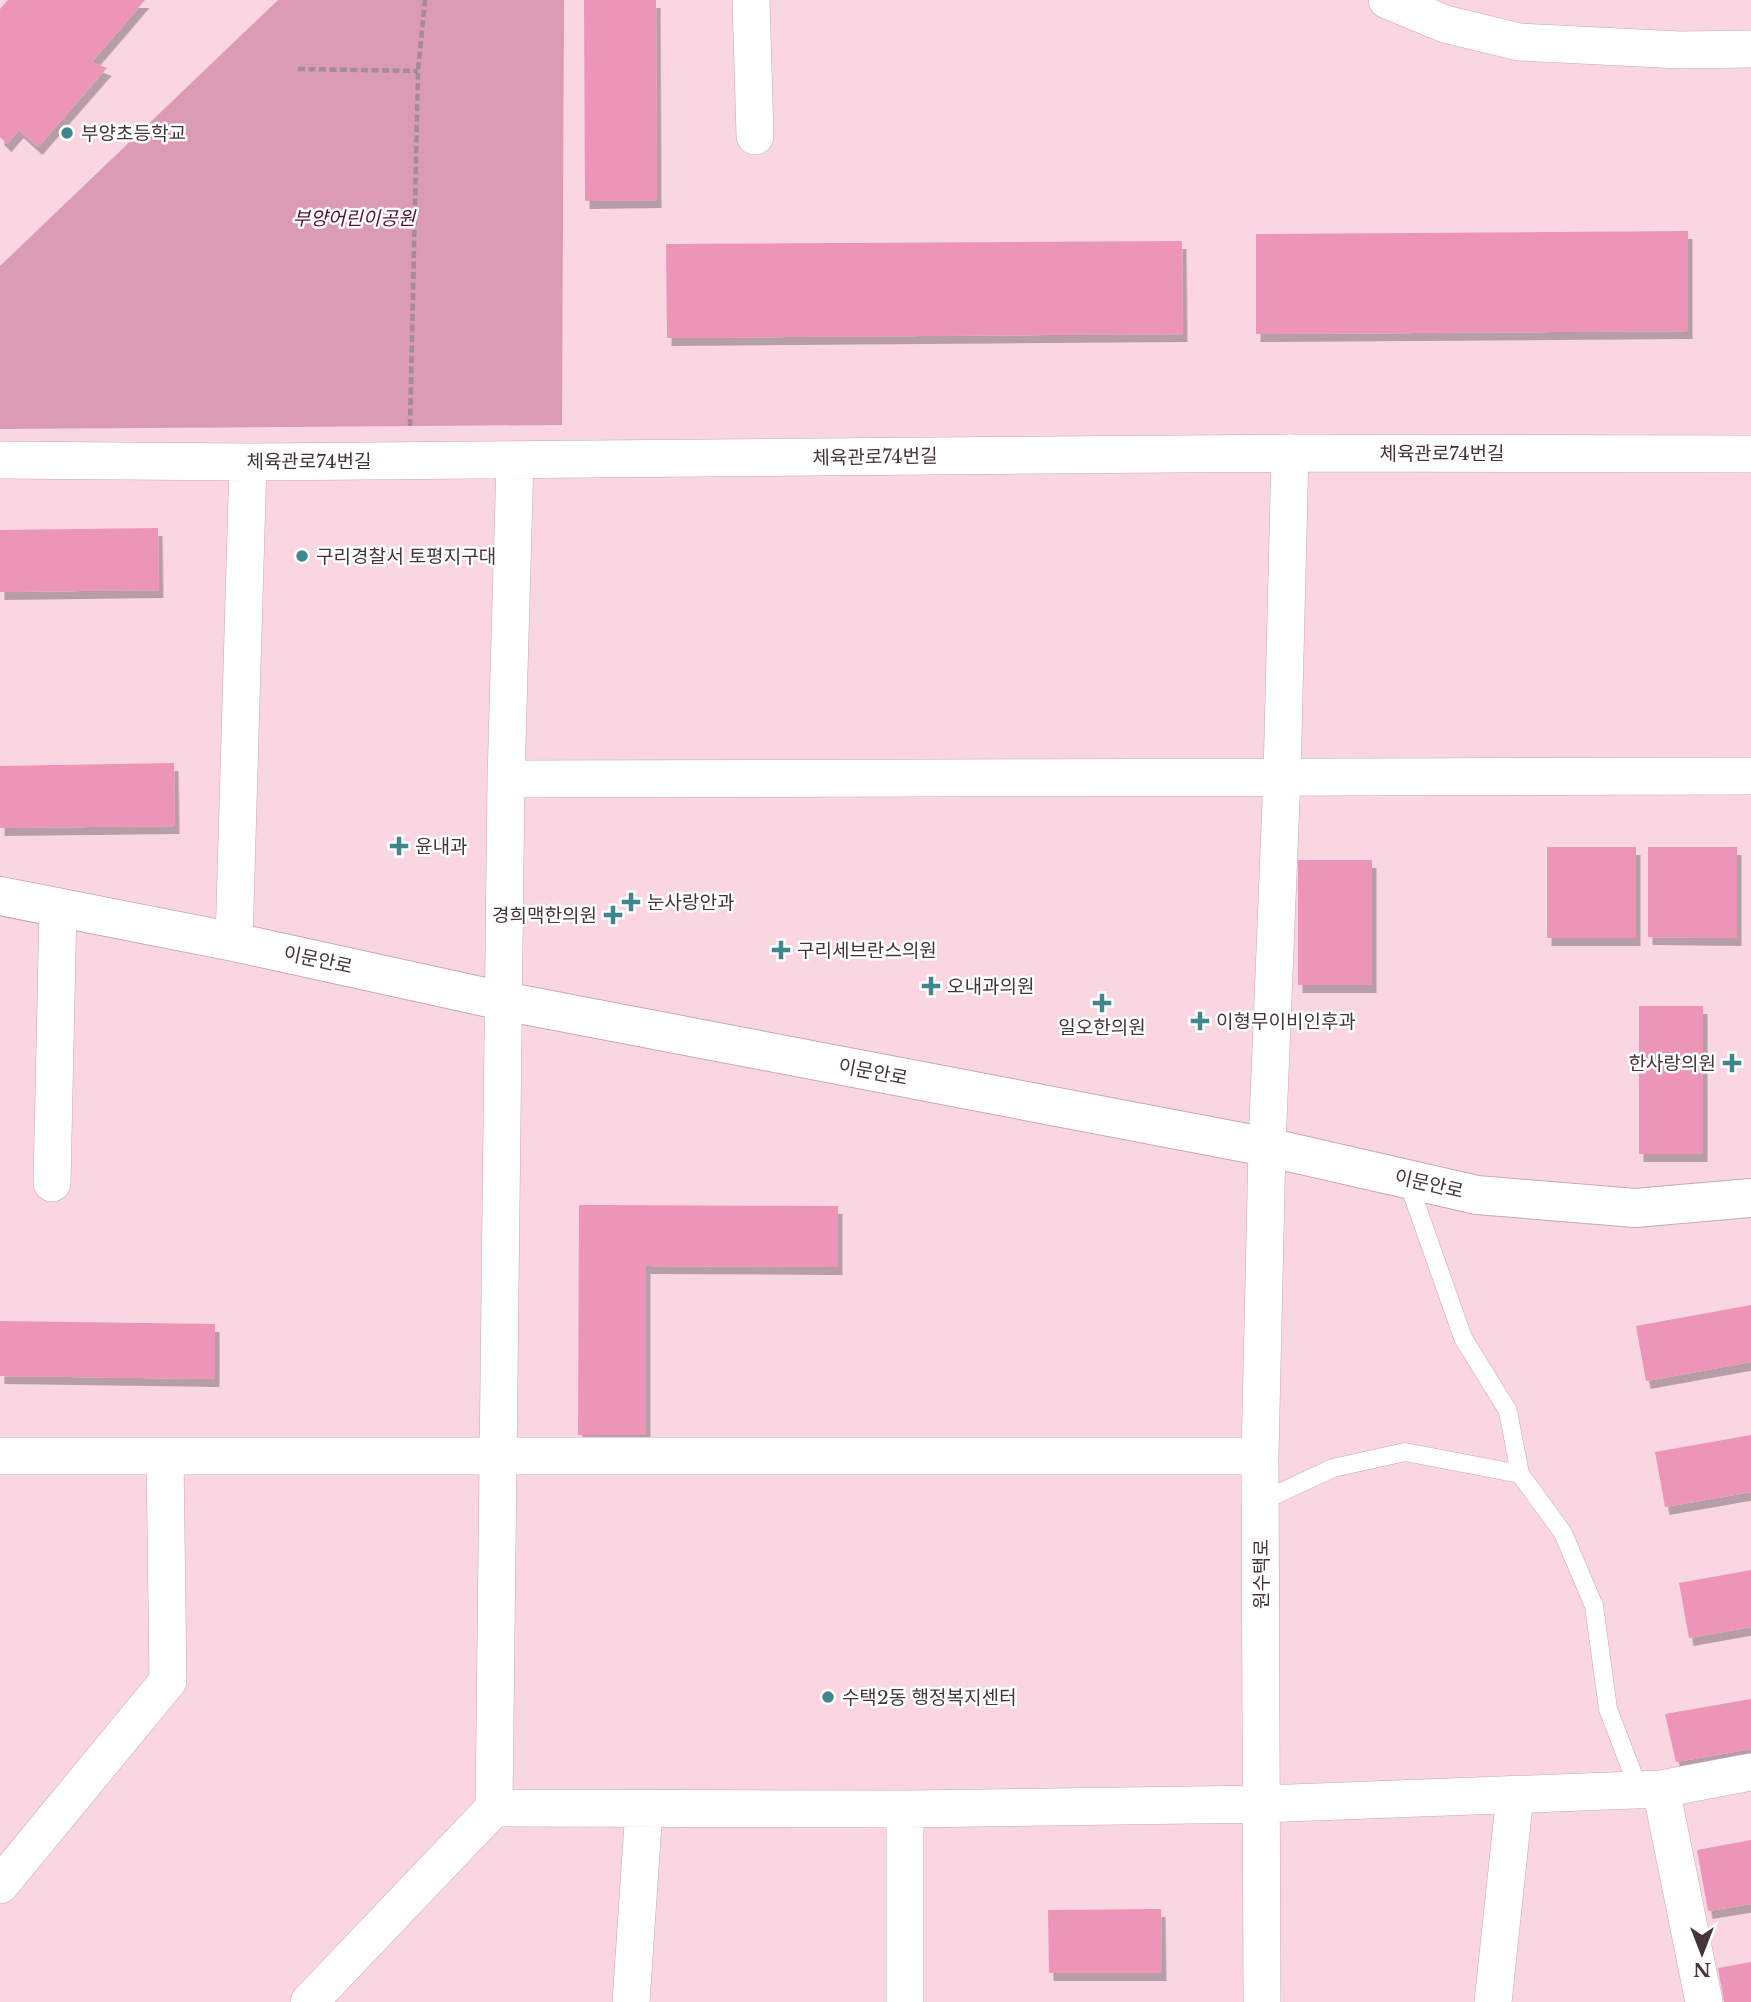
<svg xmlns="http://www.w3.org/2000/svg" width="1751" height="2002" font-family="'Libre Baskerville','Noto Sans KR',serif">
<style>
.green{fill:#db9cb3}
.building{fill:#ec95b7;filter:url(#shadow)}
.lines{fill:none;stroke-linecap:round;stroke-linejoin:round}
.lane-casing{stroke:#caa7b3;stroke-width:19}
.street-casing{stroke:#caa7b3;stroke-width:38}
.secondary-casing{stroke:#caa7b3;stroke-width:40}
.path{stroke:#a48b94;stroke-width:4.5;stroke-dasharray:7 3.5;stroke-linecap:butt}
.lane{stroke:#fff;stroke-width:18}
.street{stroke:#fff;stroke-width:37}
.secondary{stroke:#fff;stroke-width:38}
.poi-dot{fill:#3f868e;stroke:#fff;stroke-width:2.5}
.labels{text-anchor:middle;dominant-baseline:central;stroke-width:5;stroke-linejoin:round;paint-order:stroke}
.poi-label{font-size:19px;fill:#43353a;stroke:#fff;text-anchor:start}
.park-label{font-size:19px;font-style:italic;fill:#5a0d34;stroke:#fff}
.street-label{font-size:19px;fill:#43353a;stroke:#fff}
</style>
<defs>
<filter id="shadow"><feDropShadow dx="4.5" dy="8" stdDeviation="0" flood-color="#0004"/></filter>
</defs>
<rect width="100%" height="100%" fill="#fad6e3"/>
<path class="green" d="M278 0H564L562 425 0 429V266Z"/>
<path class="building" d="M8 0H145L92 62 107 68 38 147 19 130 7 144 0 137V9Z
M584 0H656L657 200 585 201Z
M1688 231V331L1256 334V234Z
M1182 241 1183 334 667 338 666 244Z
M158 528 159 590 0 592V530Z
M174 763 175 826 0 828V766Z
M1547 847H1636V938H1547Z
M1648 847H1737V938L1648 937Z
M1298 860H1372V985H1298Z
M1639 1006H1703V1154H1639Z
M579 1205 838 1206V1267L646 1266V1435H578Z
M1751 1305V1362L1646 1381 1636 1326Z
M0 1321 215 1324V1379L0 1376Z
M1751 1435V1492L1665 1507 1655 1452Z
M1751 1570V1627L1689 1638 1679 1583Z
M1751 1699V1749L1676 1762 1665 1714Z
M1751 1840V1904L1708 1911 1697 1850Z
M1161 1909 1162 1973H1049L1048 1910Z
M1751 1962V2002H1724L1718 1968Z"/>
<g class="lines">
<defs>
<path id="lane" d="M1407 1179 1463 1338 1508 1411 1520 1474 1563 1533 1594 1606 1608 1709 1639 1790
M1260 1502 1333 1468 1405 1452 1520 1474"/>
<path id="street" d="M751 0 755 136
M1387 0 1445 24 1519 42 1680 50 1751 49
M0 460 248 462 1290 453 1751 454
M506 779 1751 776
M234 942 248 462
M52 1183 58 907
M0 1456H1260
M1661 1789 1704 2002
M494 1808 905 1809 1262 1804 1661 1789 1751 1772
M0 1885 168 1681 165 1456
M309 2002 494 1808 506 779 515 460
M631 2002 644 1809
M905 2002V1809
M1262 2002 1260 1456 1267 1147 1282 777 1290 453
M1493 2002 1515 1795"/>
<path id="secondary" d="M0 896 234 942 503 1001 1267 1147 1477 1195 1635 1208 1751 1198"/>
</defs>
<use href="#lane" class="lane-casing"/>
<use href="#street" class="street-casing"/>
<use href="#secondary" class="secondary-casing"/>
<path class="path" d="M298 69 418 71
M410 426 418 71 425 0"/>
<use href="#lane" class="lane"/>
<use href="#street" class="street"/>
<use href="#secondary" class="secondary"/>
</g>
<g class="poi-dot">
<circle cx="67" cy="133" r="7"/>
<circle cx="302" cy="556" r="7"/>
<path d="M395.5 835.5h7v7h7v7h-7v7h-7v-7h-7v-7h7z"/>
<path d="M627.5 891.5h7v7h7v7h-7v7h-7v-7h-7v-7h7z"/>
<path d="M609.5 904.5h7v7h7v7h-7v7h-7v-7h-7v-7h7z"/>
<path d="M777.5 939.5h7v7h7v7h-7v7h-7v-7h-7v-7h7z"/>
<path d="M927.5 975.5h7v7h7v7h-7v7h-7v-7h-7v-7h7z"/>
<path d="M1098.5 992.5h7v7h7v7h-7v7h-7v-7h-7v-7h7z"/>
<path d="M1196.5 1010.5h7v7h7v7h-7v7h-7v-7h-7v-7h7z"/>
<path d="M1728.5 1052.5h7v7h7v7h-7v7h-7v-7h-7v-7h7z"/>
<circle cx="828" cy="1697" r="7"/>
</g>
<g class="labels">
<g class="poi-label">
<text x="81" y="133">부양초등학교</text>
<text x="316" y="556">구리경찰서 토평지구대</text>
<text x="415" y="846">윤내과</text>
<text x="647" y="902">눈사랑안과</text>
<text x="597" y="915" text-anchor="end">경희맥한의원</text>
<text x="797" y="950">구리세브란스의원</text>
<text x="947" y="986">오내과의원</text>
<text x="1216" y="1021">이형무이비인후과</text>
<text x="1102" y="1027" text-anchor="middle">일오한의원</text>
<text x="1716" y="1063" text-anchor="end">한사랑의원</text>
<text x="842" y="1697">수택2동 행정복지센터</text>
</g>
<g class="park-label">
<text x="354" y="218">부양어린이공원</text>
</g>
<g class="street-label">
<text x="1442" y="453">체육관로74번길</text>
<text transform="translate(875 457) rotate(-1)">체육관로74번길</text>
<text x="309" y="461">체육관로74번길</text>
<text transform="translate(318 960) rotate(12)">이문안로</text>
<text transform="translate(873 1072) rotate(11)">이문안로</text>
<text transform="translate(1429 1184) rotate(13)">이문안로</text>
<text transform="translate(1261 1574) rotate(-90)">원수택로</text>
</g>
</g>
<g transform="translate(1702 1953) rotate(180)" stroke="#ffffff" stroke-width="5" paint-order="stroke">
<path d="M0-5L12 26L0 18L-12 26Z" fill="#43353a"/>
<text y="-10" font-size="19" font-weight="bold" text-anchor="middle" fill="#43353a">N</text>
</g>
</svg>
